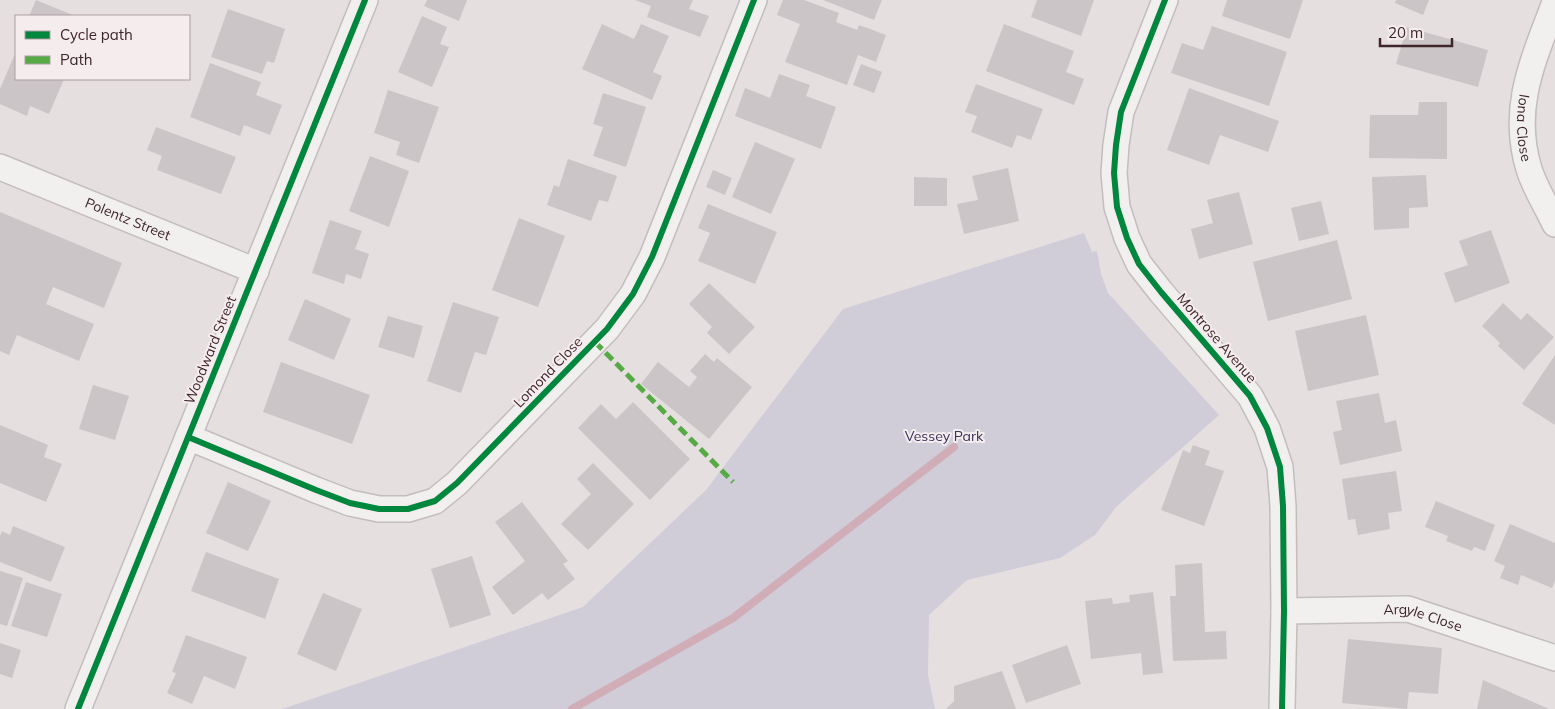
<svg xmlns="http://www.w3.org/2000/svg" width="1555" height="709" font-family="Mulish,sans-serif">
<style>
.green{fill:#d0cdd8}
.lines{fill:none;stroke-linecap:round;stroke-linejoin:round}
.stream{stroke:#d1adb7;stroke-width:8}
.building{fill:#ccc5c7}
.minor-casing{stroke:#c3bdbe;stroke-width:28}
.minor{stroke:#f2efef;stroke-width:25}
.quiet{stroke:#5a4;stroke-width:5;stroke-dasharray:10 5;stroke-linecap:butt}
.cycleway-casing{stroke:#f5ecee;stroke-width:9}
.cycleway{stroke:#00873e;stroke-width:6}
.labels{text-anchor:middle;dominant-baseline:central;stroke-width:4;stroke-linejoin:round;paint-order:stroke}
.street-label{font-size:14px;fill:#3e262b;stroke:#f5ecee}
.park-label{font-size:14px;fill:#33335a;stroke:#f5ecee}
</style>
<rect width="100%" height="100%" fill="#e5dfe0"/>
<path class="green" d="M1084 233 1092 252 1097 251 1101 274 1108 293 1219 415 1116 507 1095 535 1060 558 967 580 929 615 928 675 935 709H282L583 607 706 490 843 309Z"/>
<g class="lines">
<path class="stream" d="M572 709 733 618 954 447"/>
</g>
<path class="building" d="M36 0 75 16H29Z
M427 0H467L459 21 424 6Z
M635 0H693L689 9 709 16 700 37 647 17 651 6Z
M783 0H804L839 13 836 22 857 30 859 25 886 35 876 62 858 55 847 85 785 62 800 24 777 15Z
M823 0H882L874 20Z
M1037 0H1094L1081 36 1031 17Z
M1227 0H1303L1290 39 1222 16Z
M1396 0H1429L1423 15 1395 3Z
M228 9 285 29 274 63 267 61 262 74 211 57Z
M422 16 447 27 440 44 449 47 432 87 398 72Z
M602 24 634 39 641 24 669 36 653 72 662 76 652 100 582 69Z
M1004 24 1074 51 1066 72 1084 79 1074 105 986 71Z
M1212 26 1287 52 1269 106 1171 73 1182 43 1203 50Z
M1407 27 1488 50 1478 87 1396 64Z
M14 56 16 57V79H64L49 114 30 106 27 116 0 104V89Z
M210 63 261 82 256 95 282 105 270 135 244 125 240 136 190 117Z
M861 64 882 72 874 93 853 85Z
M779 74 810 85 806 96 836 107 821 149 735 116 745 88 770 98Z
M976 84 1043 109 1031 140 1017 135 1012 148 971 132 977 116 965 112Z
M1189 88 1279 121 1268 152 1220 135 1209 165 1167 150Z
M388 90 439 107 419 163 396 155 400 142 374 133Z
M603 93 646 107 626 167 593 156 603 127 593 124Z
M1419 102H1447V159L1369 158 1370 115H1418Z
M156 127 236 157 221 194 157 170 162 156 147 150Z
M755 142 795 159 771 214 732 197Z
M370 156 409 171 389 227 349 211Z
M568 159 617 176 608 202 599 200 591 221 547 205 554 185 559 187Z
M1008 168 1019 221 964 234 957 204 978 200 972 176Z
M713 170 732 178 725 195 706 187Z
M1426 175 1428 207 1409 208V228L1374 230 1372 177Z
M914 177 947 178V206H914Z
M1239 192 1253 244 1199 259 1191 229 1213 223 1207 200Z
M1321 201 1329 234 1299 241 1291 208Z
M708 204 777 232 755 284 698 261 710 233 698 228Z
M0 212 122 263 104 308 53 287 46 304 94 324 79 361 17 335 9 355 0 351Z
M519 218 565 236 538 307 492 290Z
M330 220 362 231 355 249 369 254 361 279 346 274 344 284 312 273Z
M1491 230 1510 283 1455 303 1444 273 1468 265 1459 241Z
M1337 240 1352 299 1268 321 1253 262Z
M709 283 755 327 729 354 707 333 712 327 689 304Z
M305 299 351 319 334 360 288 340Z
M453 302 499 317 486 355 475 352 461 393 427 381Z
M1503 303 1521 320 1527 313 1554 337 1524 370 1498 346 1500 343 1482 326Z
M1366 315 1379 375 1308 391 1295 331Z
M388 316 423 326 414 358 378 347Z
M705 354 714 362 717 358 752 387 709 439 641 384 658 362 689 387 697 377 690 371Z
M1555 355V425L1522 404Z
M281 362 370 395 352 444 263 412Z
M93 385 129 396 115 440 79 429Z
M1379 393 1385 423 1396 420 1402 451 1340 465 1333 432 1342 430 1336 401Z
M633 402 690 459 650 500 578 428 601 404 616 419Z
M0 425 48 445 44 457 62 464 46 502 0 483Z
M1193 445 1210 451 1205 465 1224 471 1204 526 1161 510 1183 450 1190 453Z
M593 463 634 504 588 550 561 524 591 494 577 479Z
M1396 471 1402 511 1388 513 1390 529 1358 535 1355 519 1348 520 1342 479Z
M228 482 271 501 248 551 206 533Z
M1436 501 1495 525 1485 551 1474 547 1472 551 1446 541 1448 536 1425 527Z
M522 502 568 561 563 564 575 579 548 600 542 593 513 615 492 587 525 561 495 522Z
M1510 524 1555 543V581L1552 588 1521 575 1518 585 1500 578 1505 566 1494 561Z
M13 526 65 547 51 582 0 562V536L2 531 10 535Z
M206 552 279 579 265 619 191 591Z
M472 556 491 615 450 628 431 569Z
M1202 563 1205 632 1226 631 1227 659 1173 661 1170 596H1176L1175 565Z
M0 571 23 578 7 626 0 624Z
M26 582 62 594 47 637 11 626Z
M1153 592 1163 673 1143 675 1141 653 1091 659 1085 601 1112 598 1113 604 1130 602 1129 595Z
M323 593 362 609 336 671 297 654Z
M186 635 247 657 235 689 204 676 192 704 167 693 176 673 172 672Z
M1348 639 1442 648 1438 694 1409 692 1407 709 1342 703Z
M0 643 21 650 12 678 0 674Z
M1067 645 1081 684 1026 703 1012 665Z
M1002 671 1016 709H946L954 701V686Z
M1483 680 1549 709H1477Z"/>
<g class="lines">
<defs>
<g id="minor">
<path d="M1165 0 1121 112 1116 145 1114 173 1117 207 1127 238 1139 264 1161 292 1250 396 1267 428 1280 467 1283 506 1284 611 1282 709"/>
<path id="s1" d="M1555 2C1534 59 1510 107 1529 169 1534 186 1547 207 1555 224"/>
<path id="s2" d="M0 167 256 271"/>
<path d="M188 437 316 490 350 503 379 509H408L435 501 457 483 607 329 633 294 652 257 754 0"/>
<path id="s3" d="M1284 611 1408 609 1555 658"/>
<path d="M78 709 365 0"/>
</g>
</defs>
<use href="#minor" class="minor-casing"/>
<use href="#minor" class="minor"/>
<path class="quiet" d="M595 342 733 482"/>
<defs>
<path id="cycleway" d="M1165 0 1121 112 1116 145 1114 173 1117 207 1127 238 1139 264 1161 292 1250 396 1267 428 1280 467 1283 506 1284 611 1282 709
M188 437 316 490 350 503 379 509H408L435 501 457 483 607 329 633 294 652 257 754 0
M78 709 365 0"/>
</defs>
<use href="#cycleway" class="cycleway-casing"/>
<use href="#cycleway" class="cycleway"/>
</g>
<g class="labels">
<g class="street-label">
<text stroke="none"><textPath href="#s1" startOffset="131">Iona Close</textPath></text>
<text stroke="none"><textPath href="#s2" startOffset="138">Polentz Street</textPath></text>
<text transform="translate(1217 338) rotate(49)">Montrose Avenue</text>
<text transform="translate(210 350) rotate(-68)">Woodward Street</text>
<text transform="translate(548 372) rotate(-46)">Lomond Close</text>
<text stroke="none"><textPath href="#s3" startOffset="140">Argyle Close</textPath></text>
</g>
<g class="park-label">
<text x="944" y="436">Vessey Park</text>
</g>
</g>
<rect x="15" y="15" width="175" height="65" fill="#f5ecee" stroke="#ac9da0"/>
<rect x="25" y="31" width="25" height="8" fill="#00873e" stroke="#ac9da0"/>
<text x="60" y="40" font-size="15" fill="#3e262b">Cycle path</text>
<rect x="25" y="56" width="25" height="8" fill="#55aa44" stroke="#ac9da0"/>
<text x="60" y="65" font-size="15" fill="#3e262b">Path</text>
<path d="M1380 38v8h72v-8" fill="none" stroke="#3e262b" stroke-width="2.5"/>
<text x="1388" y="38" font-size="15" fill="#3e262b" stroke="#f5ecee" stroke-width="4" paint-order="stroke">20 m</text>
</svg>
